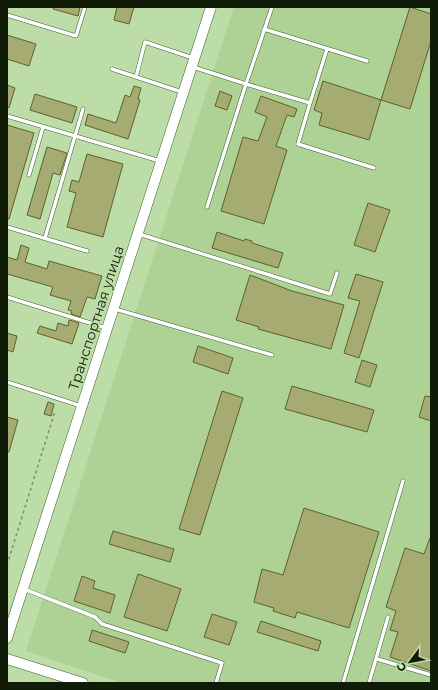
<svg xmlns="http://www.w3.org/2000/svg" width="438" height="690" font-family="Montserrat,sans-serif">
<style>
.built{fill:#aed296}
.building{fill:#a6ac71;stroke:#5d6229}
.lines{fill:none;stroke-linecap:round;stroke-linejoin:round}
.lane-casing{stroke:#446030;stroke-width:4.5}
.secondary-casing{stroke:#446030;stroke-width:11}
.path{stroke:#789068;stroke-width:1.5;stroke-dasharray:3 3;stroke-linecap:butt}
.lane{stroke:#fff;stroke-width:3.5}
.secondary{stroke:#fff;stroke-width:10}
.labels{text-anchor:middle;dominant-baseline:central;stroke-width:3.5;stroke-linejoin:round;paint-order:stroke}
.street-label{font-size:14px;fill:#111c08;stroke:#bcdda7}
</style>
<rect width="100%" height="100%" fill="#bcdda7"/>
<path class="built" d="M234 7H431V683H122L26 651Z"/>
<path class="building" d="M54 7H80L78 16 53 9Z
M117 7H134L129 24 114 20Z
M410 7 431 14V41L410 109 381 100Z
M7 35 36 44 29 66 7 59Z
M323 81 381 100 369 140 319 125 322 113 314 110Z
M7 85 15 88 9 108 7 107Z
M134 86 141 88 138 99 140 100 128 139 85 125 88 114 116 123 125 95 130 97Z
M220 91 232 96 227 110 215 106Z
M35 94 77 107 72 123 30 110Z
M261 96 297 109 294 117 287 115 276 146 287 150 264 224 221 211 243 137 258 141 267 117 255 112Z
M7 125 34 133 9 219H7Z
M47 147 67 153 60 175 53 173 40 219 27 215Z
M87 154 123 164 103 237 67 227 76 193 69 191 72 180 79 182Z
M368 203 390 210 375 252 354 245Z
M217 232 244 241 245 239 252 241V243L283 253 278 268 212 248Z
M21 245 29 248 25 262 47 269 49 261 102 276 95 299 87 297 80 317 71 314 72 311 68 310 71 301 50 295 53 287 7 274V257L17 260Z
M356 274 383 282 359 358 344 353 360 301 348 298Z
M250 275 292 291 344 305 331 349 258 329 259 327 236 320Z
M69 320 79 323 72 344 37 333 40 326 56 331 58 323 68 326Z
M7 333 17 336 13 352 7 350Z
M198 346 233 358 228 374 193 362Z
M362 360 377 365 370 387 355 382Z
M292 386 374 410 367 432 285 409Z
M222 391 243 398 200 535 179 529Z
M425 396 431 397V421L419 417Z
M48 402 54 404 51 416 44 414Z
M7 417 18 420 9 452H7Z
M304 508 379 532 349 628 297 612 295 618 273 611 274 608 254 602 262 569 283 575Z
M113 531 174 549 170 562 109 544Z
M430 538H431V671L390 657 398 632 390 630 396 611 386 607 405 548 424 554Z
M138 574 181 589 167 631 124 617Z
M82 576 95 581 93 588 115 595 110 613 74 601Z
M212 614 237 622 229 645 204 637Z
M261 621 321 641 318 651 257 632Z
M92 630 129 642 125 653 89 641Z"/>
<g class="lines">
<defs>
<path id="lane" d="M272 7 246 84 310 103 298 144 374 168
M7 15 76 36 85 7
M264 29 367 61
M193 67 246 84 207 207
M112 69 136 77
M182 92 136 77 145 42 193 58
M310 103 327 49
M7 116 160 161
M29 175 43 127
M7 227 87 251
M139 234 330 294 337 273
M45 238 83 109
M7 297 106 328
M115 309 272 355
M7 382 81 406
M24 589 95 617 102 624 222 663 216 683
M377 659 431 675
M343 683 403 481
M369 683 388 617"/>
<path id="secondary" d="M7 638 211 7
M7 659 83 683"/>
</defs>
<use href="#lane" class="lane-casing"/>
<use href="#secondary" class="secondary-casing"/>
<path class="path" d="M7 565 55 411"/>
<use href="#lane" class="lane"/>
<use href="#secondary" class="secondary"/>
</g>
<g class="labels">
<g class="street-label">
<text transform="translate(96 318) rotate(-72)">Транспортная улица</text>
</g>
</g>
<rect width="438" height="690" fill="none" stroke="#111c08" stroke-width="16"/>
<g transform="translate(410 662) rotate(238)" stroke="#bcdda7" stroke-width="3" paint-order="stroke">
<path d="M0-3L7 15L0 10L-7 15Z" fill="#111c08"/>
<text y="-6" font-size="11" font-weight="bold" text-anchor="middle" fill="#111c08">С</text>
</g>
</svg>
